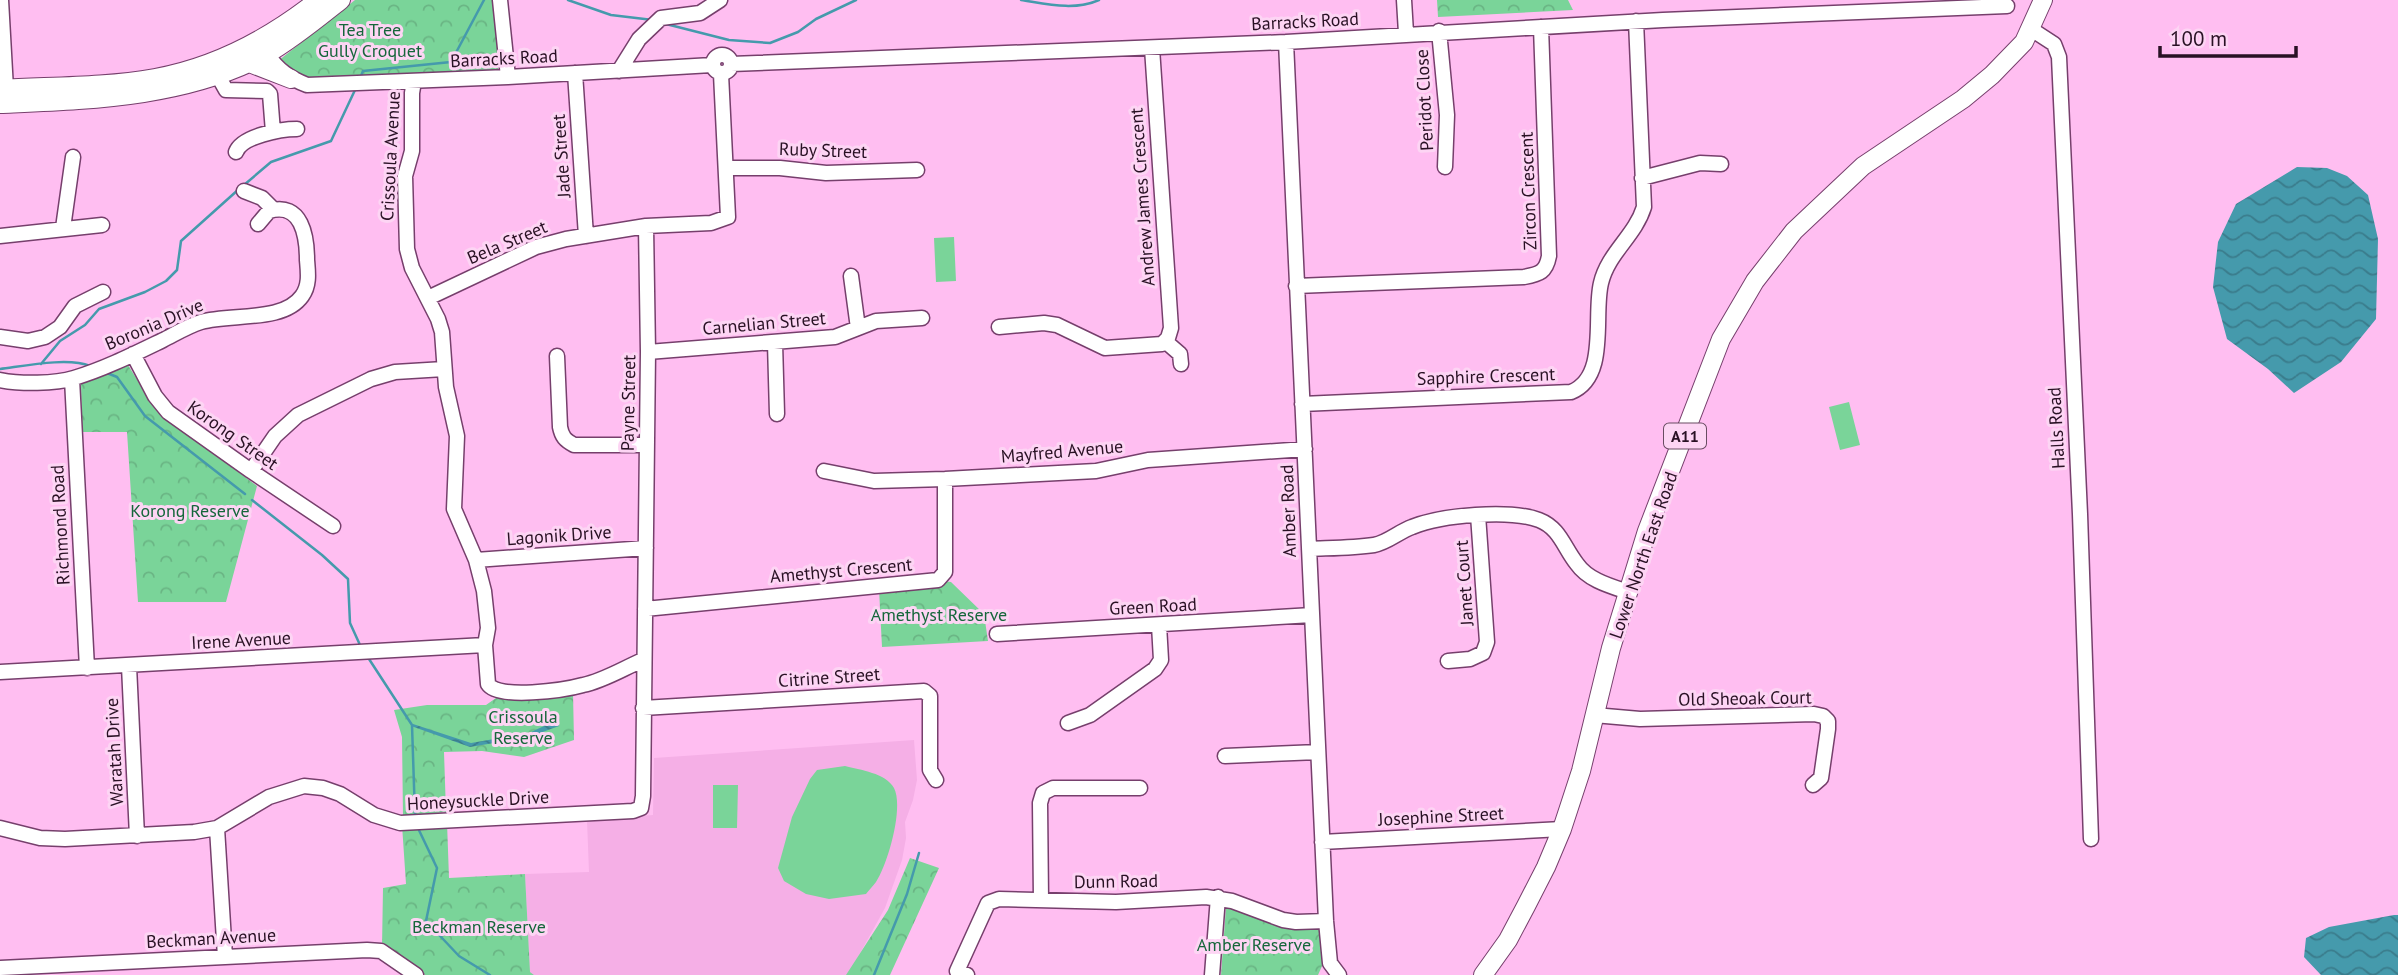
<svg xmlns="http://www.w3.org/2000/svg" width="2398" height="975" font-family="'PT Sans',sans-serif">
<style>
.built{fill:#f5afe6}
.park{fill:url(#park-crowns)}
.pitch{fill:#7ad499}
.water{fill:url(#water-waves)}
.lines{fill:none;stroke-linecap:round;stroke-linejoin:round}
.stream{stroke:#459aac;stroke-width:2.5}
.minor-casing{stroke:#763f6c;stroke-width:17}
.major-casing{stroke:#763f6c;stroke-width:20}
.minor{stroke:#fff;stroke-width:14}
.major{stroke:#fff;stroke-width:18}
.labels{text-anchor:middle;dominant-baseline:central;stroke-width:6;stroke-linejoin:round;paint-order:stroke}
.shield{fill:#fdd5f4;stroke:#694c62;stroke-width:2}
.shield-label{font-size:16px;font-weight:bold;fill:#291124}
.street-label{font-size:18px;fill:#291124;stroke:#fdd5f4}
.park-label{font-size:18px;fill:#15663a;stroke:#fdd5f4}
</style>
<defs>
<pattern id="park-crowns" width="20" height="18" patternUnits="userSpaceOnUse" patternTransform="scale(1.75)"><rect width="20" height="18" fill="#7ad499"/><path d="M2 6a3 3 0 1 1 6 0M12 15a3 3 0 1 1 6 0" fill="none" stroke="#6ab584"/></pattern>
<pattern id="water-waves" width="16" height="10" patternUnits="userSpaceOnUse" patternTransform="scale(1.75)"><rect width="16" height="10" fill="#459aac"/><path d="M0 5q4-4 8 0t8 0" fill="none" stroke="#3a7c8c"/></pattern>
</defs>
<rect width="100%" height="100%" fill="#ffbef1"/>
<path class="built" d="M914 740 917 780 913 800 905 822 906 838 902 860 885 908 848 975H534L530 972 525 874 589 872 587 820 653 815 654 758Z"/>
<path class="park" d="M355 0H492L502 63 497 70 486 72 308 79 278 61Z
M1437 0H1568L1573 10 1438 17Z
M128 365 156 410 257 486 226 602H138L127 432H82L81 384Z
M938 580 951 582 984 614 988 641 882 647 879 589Z
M573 693 574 740 524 757 482 751 444 752 446 812 403 816 402 737 394 710 427 705H486L496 698 548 696Z
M447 822 449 878 525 874 530 972 534 975H425L409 962 382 947 383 888 406 884 402 825Z
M910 858 939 868 890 975H846L888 910Z
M1226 907 1315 922 1327 931 1322 966 1318 975H1221Z"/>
<path class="pitch" d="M954 237 956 281 936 282 934 238Z
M1849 402 1860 445 1840 450 1829 407Z
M845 766C860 770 886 773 894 788 904 807 888 864 876 882 873 886 869 890 866 894L829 899 806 894 784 881 778 868 792 817 810 779 817 770Z
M713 785H738L737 828H713Z"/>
<path class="water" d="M2297 167 2327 168 2347 176 2368 195 2378 239 2376 319 2341 362 2294 393 2268 369 2227 339 2213 287 2218 242 2236 204Z
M557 720 559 726 529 737 470 747 411 726 413 724 471 743 529 733Z
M2394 915H2398V975H2321L2304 957 2306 938 2329 927Z"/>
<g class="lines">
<path class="stream" d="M568 0 611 15 653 20
M1021 0C1047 4 1074 11 1099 0
M666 24 729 40 770 43 798 32 816 19 856 0
M361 76 363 71 451 62 484 0
M244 185 271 162 331 141 355 90
M41 364 60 341 85 325 99 309 145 292 166 281 177 270 181 241 239 189
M0 369C24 366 68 357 90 366
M107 373 117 377 145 416 245 494
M252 500 322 555 348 579 350 623 360 645
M369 659 412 725 415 816
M417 826 437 868 426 921 459 956 490 975
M874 975 907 894 919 853"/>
<defs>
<path id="minor" d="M1 0 6 89
M500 0 508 77
M1404 0 1406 33
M2031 29 2054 44 2059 57 2080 514 2091 839
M1439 31 1447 115 1445 167
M1286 42 1326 921 1330 963 1339 975
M267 54C278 70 289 78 307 85L508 77 712 65
M713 64a9 9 0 1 1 18 0a9 9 0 1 1-18 0Z
M731 64 1286 42 1663 20 2007 6
M619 71 639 39 661 18 700 13 720 0
M575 73 586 236
M217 74 226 90 267 91 270 94 273 132
M414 81 412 93V151L405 176 407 249 412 268 438 319 442 332 446 387 457 436 454 509 476 560 484 591 488 628 485 645 488 684C498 700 565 690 583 685 603 681 624 668 643 660
M236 152C242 136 281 129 297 129
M727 168H780L826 173 917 170
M1642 178 1700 163 1721 164
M244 191 262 198 273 209
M63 228 73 157
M0 236 102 225
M851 276 858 328
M1296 286 1524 277C1540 274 1546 272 1549 256L1541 27
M428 298 536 247 566 239 646 226
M999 327 1044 323 1057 325 1105 348 1162 344 1168 338 1171 328 1152 48
M0 337 28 341 45 337 60 327 75 306 103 292
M1165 341 1180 354 1181 364
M775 343 777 414
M648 352 835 337 876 321 922 318
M133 354 155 396 168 412 251 471 333 526
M557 356 560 427C562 437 565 440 574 445H647
M72 379 87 668
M0 380C20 384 55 384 74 378 104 369 134 354 163 340 175 334 188 326 201 322 230 313 283 323 302 296 310 285 308 272 307 260 307 237 302 201 269 211L258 224
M1302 404 1571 392C1609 377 1593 315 1601 283 1608 253 1635 236 1644 207L1636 21
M251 471 275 436 298 415 371 379 395 372 444 369
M824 471 874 481 945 479 1096 471 1148 460 1305 449
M1309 549C1330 548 1353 548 1374 545 1387 543 1400 531 1412 527 1442 515 1509 509 1539 520 1560 528 1564 548 1577 564 1588 580 1610 586 1628 592
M476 560 646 548
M645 609 938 580 945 572V479
M997 634 1312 615
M1448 661 1470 659 1483 653 1487 642 1478 515
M129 666 137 836
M0 672 485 645
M643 708 924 691 930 696V770L936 780
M1594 715 1640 719 1814 714 1823 716 1828 721V729L1821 778 1813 785
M1068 723 1090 715 1155 669 1161 660 1159 625
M1225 756 1318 752
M0 828 40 838 65 839 194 832 217 828 269 797 304 786 323 788 340 794 374 815 400 823 633 811 641 808 643 796 648 352 646 226 711 223 728 217 721 74
M217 828 225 957
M1322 842 1562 829
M1041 900 1040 803 1043 793 1053 788H1140
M0 968 367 950 381 951 416 975
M967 975 957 971 988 903 999 899 1116 902 1206 897 1232 901 1283 920 1296 922 1326 921
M1212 975 1218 897"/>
<path id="major" d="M247 62 291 79
M0 89C51 86 104 87 155 78 216 67 270 38 318 0
M0 104C90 100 185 98 267 54 293 39 317 19 341 0
M1483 975 1508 940 1526 906 1546 867 1562 829 1581 771 1611 648 1647 531 1721 339 1755 281 1794 231 1863 166 1963 99 1992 75 2024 42 2043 0"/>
</defs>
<use href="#minor" class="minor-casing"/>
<use href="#major" class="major-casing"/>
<use href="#minor" class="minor"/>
<use href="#major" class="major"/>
</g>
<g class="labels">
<rect class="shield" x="1664" y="423.5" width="42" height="25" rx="5"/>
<g class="shield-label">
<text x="1685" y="436">A11</text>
</g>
<g class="street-label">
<text transform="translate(1305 21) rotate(-3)">Barracks Road</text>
<text transform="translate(504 58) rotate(-3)">Barracks Road</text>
<text transform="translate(1424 100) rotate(-93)">Peridot Close</text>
<text transform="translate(823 150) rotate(2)">Ruby Street</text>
<text transform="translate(390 156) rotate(-87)">Crissoula Avenue</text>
<text transform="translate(561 156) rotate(-94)">Jade Street</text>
<text transform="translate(1528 191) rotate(-92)">Zircon Crescent</text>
<text transform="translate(1142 197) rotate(-94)">Andrew James Crescent</text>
<text transform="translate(507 242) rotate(-23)">Bela Street</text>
<text transform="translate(764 323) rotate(-5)">Carnelian Street</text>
<text transform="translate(154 324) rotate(-23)">Boronia Drive</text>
<text transform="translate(1486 376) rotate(-2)">Sapphire Crescent</text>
<text transform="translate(628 403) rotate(-89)">Payne Street</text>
<text transform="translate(2056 428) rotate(-93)">Halls Road</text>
<text transform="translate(233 435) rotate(35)">Korong Street</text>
<text transform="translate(1062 451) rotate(-5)">Mayfred Avenue</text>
<text transform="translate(1288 511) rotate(-92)">Amber Road</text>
<text transform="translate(60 525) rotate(-93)">Richmond Road</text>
<text transform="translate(559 535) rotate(-4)">Lagonik Drive</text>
<text transform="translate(1643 555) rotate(-71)">Lower North East Road</text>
<text transform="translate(841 570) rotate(-5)">Amethyst Crescent</text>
<text transform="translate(1464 583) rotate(-94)">Janet Court</text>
<text transform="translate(1153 606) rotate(-3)">Green Road</text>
<text transform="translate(241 640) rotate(-3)">Irene Avenue</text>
<text transform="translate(829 677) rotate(-4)">Citrine Street</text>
<text transform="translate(1745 698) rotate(-1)">Old Sheoak Court</text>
<text transform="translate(114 752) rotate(-93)">Waratah Drive</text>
<text transform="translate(478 800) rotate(-3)">Honeysuckle Drive</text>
<text transform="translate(1441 816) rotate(-3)">Josephine Street</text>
<text transform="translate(1116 881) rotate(-1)">Dunn Road</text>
<text transform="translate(211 938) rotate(-3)">Beckman Avenue</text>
</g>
<g class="park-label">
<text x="370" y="29">Tea Tree<tspan x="370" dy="21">Gully Croquet</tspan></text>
<text x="190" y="510">Korong Reserve</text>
<text x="939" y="614">Amethyst Reserve</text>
<text x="523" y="716">Crissoula<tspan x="523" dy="21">Reserve</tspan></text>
<text x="479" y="926">Beckman Reserve</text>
<text x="1254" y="944">Amber Reserve</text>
</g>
</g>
<path d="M2160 46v10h136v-10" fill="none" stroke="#291124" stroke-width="3.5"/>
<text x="2170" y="46" font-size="21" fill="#291124" stroke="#fdd5f4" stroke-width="5" paint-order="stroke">100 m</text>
</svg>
